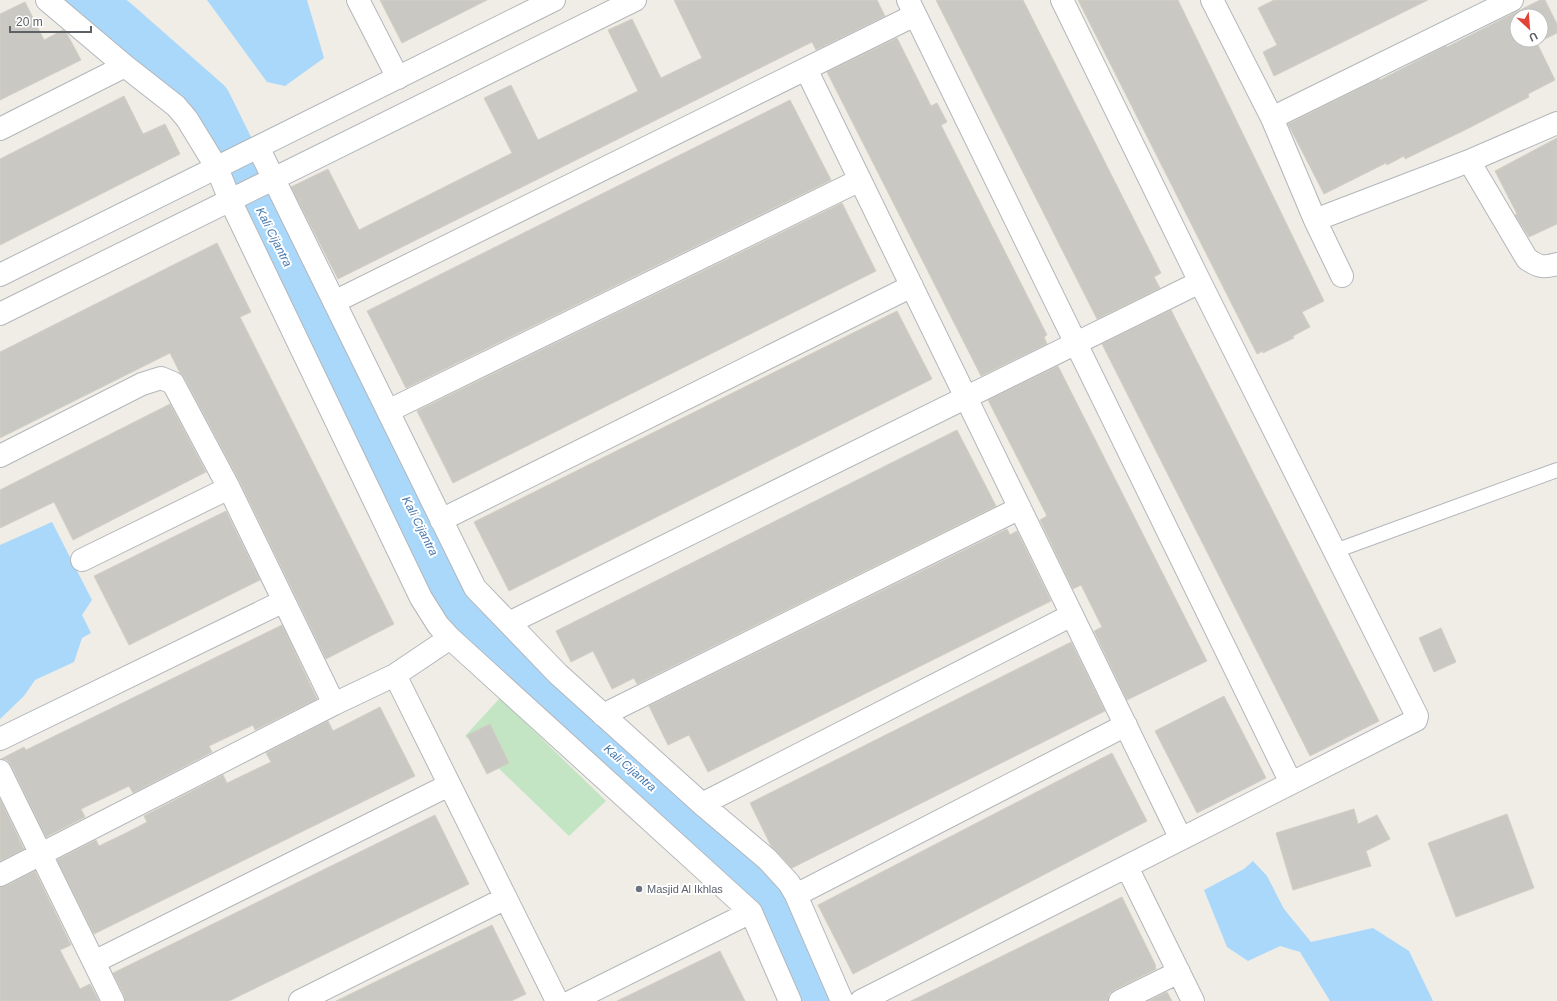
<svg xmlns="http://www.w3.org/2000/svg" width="1557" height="1001" font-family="Helvetica,sans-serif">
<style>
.green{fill:#c3e5c3}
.water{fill:#a9d8fb}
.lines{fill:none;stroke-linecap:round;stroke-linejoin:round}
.river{stroke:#a9d8fb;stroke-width:49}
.building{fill:#cac8c2;stroke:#d3cfc4;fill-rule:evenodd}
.lane-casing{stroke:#b3b6ba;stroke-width:16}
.street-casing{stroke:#b3b6ba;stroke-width:24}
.lane{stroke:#fff;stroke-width:14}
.street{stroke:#fff;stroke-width:22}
.worship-dot{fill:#6b7280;stroke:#fff;stroke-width:1.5}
.labels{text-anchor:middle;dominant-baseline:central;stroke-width:4;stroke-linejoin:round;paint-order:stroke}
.worship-label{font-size:11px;fill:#5b616d;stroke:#fff;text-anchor:start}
.water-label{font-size:12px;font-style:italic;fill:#4678ae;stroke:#fff}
</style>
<rect width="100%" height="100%" fill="#efede6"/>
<path class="green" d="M500 698 606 801 569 836 465 736Z"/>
<path class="water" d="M207 0H307L324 58 285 86 267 82Z
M52 522 92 600 82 615 91 633 82 638 74 662 35 680 24 696 0 719V545Z
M1253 861 1267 876 1284 909 1311 942 1373 928 1409 951 1433 1001H1330L1300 952 1280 946 1248 961 1227 947 1204 890 1244 869Z"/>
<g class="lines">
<path class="river" d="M88 0 116 23 207 103 272 235 316 316 378 447 448 582 519 673 721 844 767 886 817 1001"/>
</g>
<path class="building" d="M380 0H487L402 43Z
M674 0H877L885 16 816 50 812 42 338 279 291 187 328 169 359 230 363 228 512 153 484 98 511 85 538 140 638 91 608 30 632 19 661 78 702 58Z
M936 0H1023L1161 273 1154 277 1160 288 1097 319Z
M1078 0H1178L1324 301 1302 312 1310 327 1293 336 1294 338 1263 353V351L1257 354Z
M1274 0H1428L1274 76 1263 52 1277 45 1258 8Z
M1540 0H1545L1557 24V33L1537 43 1555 80 1528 94 1529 97 1467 129 1405 159 1404 156 1387 165 1386 163 1324 194 1288 124 1379 79 1380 80 1446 46 1447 47ZM1517 16H1541V40H1517Z
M25 2 44 40 63 30 67 34 81 60 0 100V14Z
M897 38 931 106 937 103 947 122 941 125 1047 335 1044 337 1047 344 981 376 827 72Z
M124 96 143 134 165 124 180 154 0 245V159Z
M790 100 831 180 406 388 367 311Z
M1557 138V224L1529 237 1515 215 1517 214 1495 171Z
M842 203 876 271 453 483 417 411Z
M217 243 251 312 240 317 394 624 326 659 240 482 184 377 180 373 170 353 0 438V352Z
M1171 310 1379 721 1310 756 1102 344Z
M897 311 932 379 509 591 474 522Z
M1058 366 1207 661 1127 700 1094 631 1102 627 1081 585 1073 589 1040 520 1047 516 988 400Z
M170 404 206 472 73 540 54 502 0 528V490Z
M957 430 996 506 637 684 634 678 612 689 593 651 571 662 556 631Z
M226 511 260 580 129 645 94 576Z
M1007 529 1010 535 1017 531 1051 601 708 772 689 735 668 745 649 706Z
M282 625 317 699 255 730 253 725 230 736 209 746 212 752 133 793 129 786 81 809 85 817 46 837 11 765 7 760 1 759 24 747 26 750Z
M1441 628 1456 662 1434 672 1419 638Z
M1071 642 1105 711 792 868 771 846 750 803Z
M1224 696 1266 778 1197 813 1155 731Z
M380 707 415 776 94 934 57 860 96 840 99 846 126 833 147 822 144 816 223 775 227 783 271 762 266 753 328 721 333 731Z
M490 724 509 763 487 774 467 735Z
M1112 753 1147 821 853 974 818 905Z
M0 799 24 849 0 861Z
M1354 809 1358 824 1377 815 1390 839 1366 851 1371 866 1293 890 1276 833Z
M1507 814 1534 888 1456 917 1428 843Z
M435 815 469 884 229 1001H125L124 995 113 973Z
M35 871 71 945 60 950 80 989 90 984 99 1001H0V887L6 886Z
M1122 897 1156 966 1155 967 1156 969 1114 990 1109 994 1108 1001H911Z
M492 925 526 994 511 1001H336Z
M720 951 745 1001H617L687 967Z
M1167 992 1172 1001H1148Z"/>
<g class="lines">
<defs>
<path id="lane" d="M1335 551 1557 470"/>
<path id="street" d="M47 0 125 66 176 106 187 119 217 168 230 200 421 598 438 625 450 638 751 912 790 1001
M358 0 398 78
M908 0 1291 783
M1212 0 1272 118 1315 220 1342 276
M806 69 1181 839
M1272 118 1512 0
M0 129 125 66
M258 147 475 588 558 674 702 804 767 859 789 883 796 895 842 1001
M1469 161 1527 259C1539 267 1543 268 1557 264
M1315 220 1469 161 1557 123
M0 275 554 0
M334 302 915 15
M0 314 635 0
M388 411 860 180
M0 456 142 384 161 378 173 383 229 488 334 704
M441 520 912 286
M82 560 229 488
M509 623 1200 282
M395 675 557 1001
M603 715 1020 508
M0 739 284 601
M0 771 113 1001
M702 804 1072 615
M1127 867 1193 1001
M0 875 334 704 395 675 450 638
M796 895 1126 725
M94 962 449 785
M300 1001 506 898
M572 1001 751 912
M861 1001 1416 720 1417 716 1200 282 1062 0
M1120 1001 1179 972"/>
</defs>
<use href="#lane" class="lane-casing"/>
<use href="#street" class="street-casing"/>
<use href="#lane" class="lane"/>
<use href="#street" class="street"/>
</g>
<circle class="worship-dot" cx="639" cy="889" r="4"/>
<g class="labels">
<g class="worship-label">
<text x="647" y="889">Masjid Al Ikhlas</text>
</g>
<g class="water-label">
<text transform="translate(274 237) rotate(63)">Kali Cijantra</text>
<text transform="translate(420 526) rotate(63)">Kali Cijantra</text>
<text transform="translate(630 768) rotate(41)">Kali Cijantra</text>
</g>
</g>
<g transform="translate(1529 28) rotate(154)"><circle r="19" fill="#ffffff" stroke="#bec0c1"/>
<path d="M0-3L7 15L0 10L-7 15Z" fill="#e24538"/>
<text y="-6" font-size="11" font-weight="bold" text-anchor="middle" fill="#5d6165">U</text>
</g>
<path d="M10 26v6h81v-6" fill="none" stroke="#5d6165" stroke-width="2"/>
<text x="16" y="26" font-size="12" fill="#5d6165" stroke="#ffffff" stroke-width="3" paint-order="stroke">20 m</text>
</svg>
